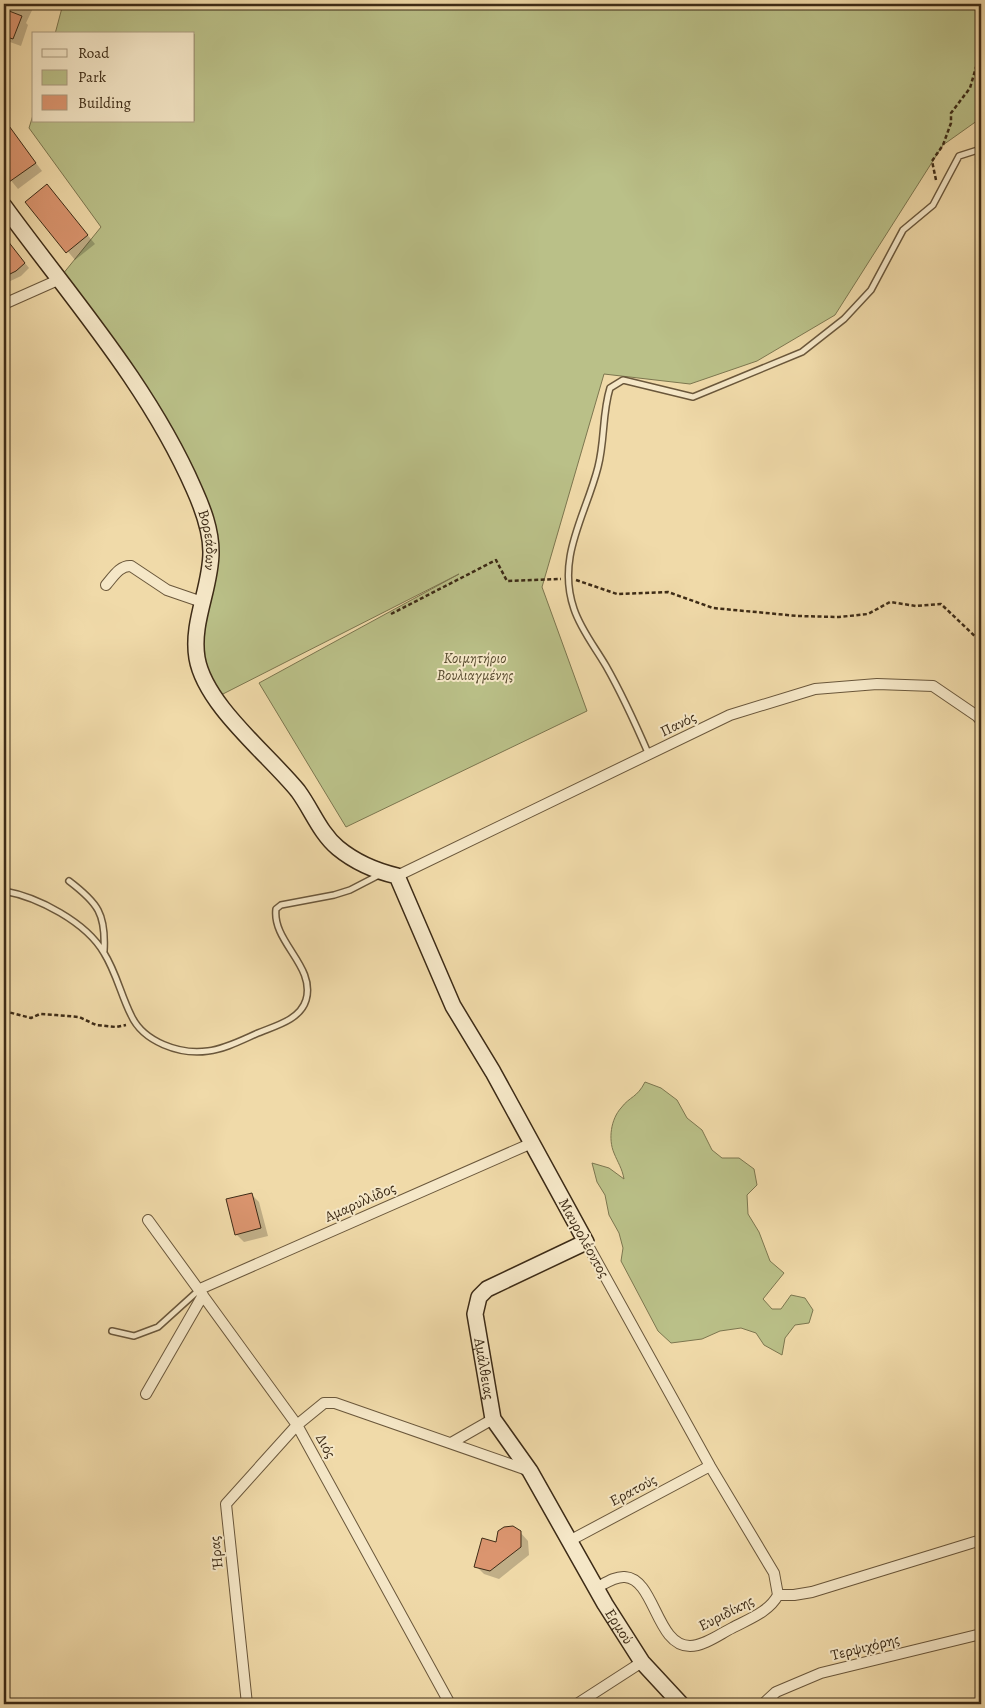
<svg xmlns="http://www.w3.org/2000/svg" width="985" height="1708" font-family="Alegreya,serif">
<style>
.green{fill:#bac088;stroke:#7c764f}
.shadow{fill:#0003}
.building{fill:#db956f;stroke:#3d2b16}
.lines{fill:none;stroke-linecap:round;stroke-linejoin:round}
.lane-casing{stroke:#6a573b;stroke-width:8}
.street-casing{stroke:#6a573b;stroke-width:12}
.secondary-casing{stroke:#3d2b16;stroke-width:18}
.path{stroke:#3d2b16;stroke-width:2.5;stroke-dasharray:4 2.5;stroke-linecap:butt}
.lane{stroke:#f5e7c7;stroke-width:5}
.street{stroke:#f5e7c7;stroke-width:10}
.secondary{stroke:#f5e7c7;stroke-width:15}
.labels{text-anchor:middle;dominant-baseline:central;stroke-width:4;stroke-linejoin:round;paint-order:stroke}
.street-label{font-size:15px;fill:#3d2b16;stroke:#f5e7c7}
.park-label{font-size:15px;font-style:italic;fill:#56492d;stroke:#f5e7c7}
</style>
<rect width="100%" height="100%" fill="#f0daa9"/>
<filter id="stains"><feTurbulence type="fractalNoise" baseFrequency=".004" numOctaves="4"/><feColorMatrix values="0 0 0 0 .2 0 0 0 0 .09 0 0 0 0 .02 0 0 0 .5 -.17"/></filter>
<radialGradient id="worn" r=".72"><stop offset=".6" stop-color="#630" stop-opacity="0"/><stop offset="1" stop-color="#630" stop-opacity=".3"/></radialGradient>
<path class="green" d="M63 4H981V118L943 145 835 315 757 361 690 384 604 374 542 587 587 711 346 827 259 683 459 574 219 696 201 651 217 553 205 501 58 280 101 227 29 128 34 112V121H194V34H55Z
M645 1082 661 1088 677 1100 687 1118 702 1130 712 1150 722 1158H739L754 1169 757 1185 747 1195 748 1214 759 1232 770 1261 784 1273 763 1299 772 1309H781L791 1295 805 1298 813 1310 809 1323 795 1325 785 1338 782 1355 764 1345 756 1333 741 1328 720 1331 702 1339 671 1343 658 1331 621 1261 623 1248 619 1233 609 1215 605 1195 597 1182 592 1163 609 1168 624 1179C622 1168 618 1163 614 1153 608 1139 611 1119 621 1108 630 1096 637 1098 645 1082Z"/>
<path class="shadow" d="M4 4H35L26 23 28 25 21 46 10 42 4 58Z
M7 125 42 171 18 189 4 172V127Z
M47 186 95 244 75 260 27 202Z
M4 237 29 268 21 276 4 284Z
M251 1194 259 1202 268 1236 244 1242 236 1234Z
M520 1532 528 1541 529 1555 499 1579 484 1574 476 1566 497 1543Z
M981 1559V1580L977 1560Z"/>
<path class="building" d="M4 9 22 16 13 39 4 36Z
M4 119 36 163 9 182 4 174Z
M47 184 88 235 66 253 25 202Z
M4 236 25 263 16 271 4 277Z
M252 1193 261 1228 235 1235 226 1199Z
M513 1526 521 1531V1547L490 1571 474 1567 482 1538 496 1542 498 1531 504 1527Z"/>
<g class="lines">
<defs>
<path id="lane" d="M649 755C636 725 622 694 606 666 595 647 581 630 574 609 556 557 586 515 598 467 605 440 602 414 610 388L623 380 693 397 802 352 844 319 871 290 903 230 933 205 959 156 981 149
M69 881C98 903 106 914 104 951
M4 891C38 897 86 922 104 953 116 972 121 995 131 1015 143 1042 180 1055 208 1051 225 1049 242 1040 258 1033 275 1026 300 1020 306 1000 316 966 272 942 276 909L281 905 334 895 350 890 381 874
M112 1331 134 1336 158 1327 200 1289"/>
<path id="street" d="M4 304 58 280
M106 585C113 577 120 565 131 566L167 590 202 602
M397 876 730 715 815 689 877 684 933 686 977 716 981 721
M148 1220 297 1425 450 1704
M586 1242 710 1466 774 1573 778 1595
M200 1289 532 1143
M146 1394 203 1295
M451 1443 493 1419
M571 1540 710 1466
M596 1588C604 1584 615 1576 625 1577 655 1579 656 1646 690 1646 704 1646 720 1634 732 1628 749 1619 769 1612 778 1595
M778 1595H794L812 1592 981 1540
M247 1704 226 1504 297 1425 324 1403H335L530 1471
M577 1704 642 1662
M763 1704 776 1692 821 1673 981 1634"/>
<g id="secondary">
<path id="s1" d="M4 206C71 298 148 384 194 489 203 509 211 530 211 552 211 588 191 622 197 658 205 705 268 754 298 791 312 810 320 833 338 848 355 862 376 871 397 876L453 1006 493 1072 586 1242 487 1289 479 1297 475 1314 493 1419 530 1471 605 1604 642 1662 681 1704"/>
</g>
</defs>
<use href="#lane" class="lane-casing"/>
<use href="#street" class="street-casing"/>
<use href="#secondary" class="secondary-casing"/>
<path class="path" d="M936 180 932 161 943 145 951 123V113L970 88 981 50
M576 580 617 594 668 592 713 608 798 616 839 617 868 614 890 602 916 606 941 604 981 642
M391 614 496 560 507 581 561 579
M4 1011 31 1018 40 1014 56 1015 79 1017 96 1025 116 1027 126 1025"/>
<use href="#lane" class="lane"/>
<use href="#street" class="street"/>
<use href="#secondary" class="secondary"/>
</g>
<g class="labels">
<g class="street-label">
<text stroke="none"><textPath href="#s1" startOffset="395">Βορεάδων</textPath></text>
<text transform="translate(678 724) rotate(-26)">Πανός</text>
<text transform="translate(360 1202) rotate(-24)">Αμαρυλλίδος</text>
<text transform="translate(584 1238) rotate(61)">Μαυρολέοντος</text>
<text stroke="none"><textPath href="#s1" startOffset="1426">Αμάλθειας</textPath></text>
<text transform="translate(326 1446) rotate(61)">Διός</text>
<text transform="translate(633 1490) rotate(-28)">Ερατούς</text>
<text transform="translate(216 1553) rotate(-96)">Ήρας</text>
<text transform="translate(726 1613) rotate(-27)">Ευριδίκης</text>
<text stroke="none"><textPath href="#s1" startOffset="1720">Ερμού</textPath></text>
<text transform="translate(865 1647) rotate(-14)">Τερψιχόρης</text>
</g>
<g class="park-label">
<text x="475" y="658">Κοιμητήριο<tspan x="475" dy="17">Βουλιαγμένης</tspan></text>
</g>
</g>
<rect width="985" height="1708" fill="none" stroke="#f0daa9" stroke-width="20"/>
<rect x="5" y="5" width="975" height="1698" fill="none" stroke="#3d2b16" stroke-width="2.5"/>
<rect x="10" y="10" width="965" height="1688" fill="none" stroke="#3d2b16"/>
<rect x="32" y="32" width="162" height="90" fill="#f5e7c7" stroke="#ab9c80"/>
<rect x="42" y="49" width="25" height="8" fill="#f5e7c7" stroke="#ab9c80"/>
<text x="78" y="58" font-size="15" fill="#3d2b16">Road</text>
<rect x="42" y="70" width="25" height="15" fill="#bac088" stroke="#ab9c80"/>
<text x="78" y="82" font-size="15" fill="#3d2b16">Park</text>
<rect x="42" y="95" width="25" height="15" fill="#db956f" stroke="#ab9c80"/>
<text x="78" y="108" font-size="15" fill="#3d2b16">Building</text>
<rect width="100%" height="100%" filter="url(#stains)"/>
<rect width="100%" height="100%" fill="url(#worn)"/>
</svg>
